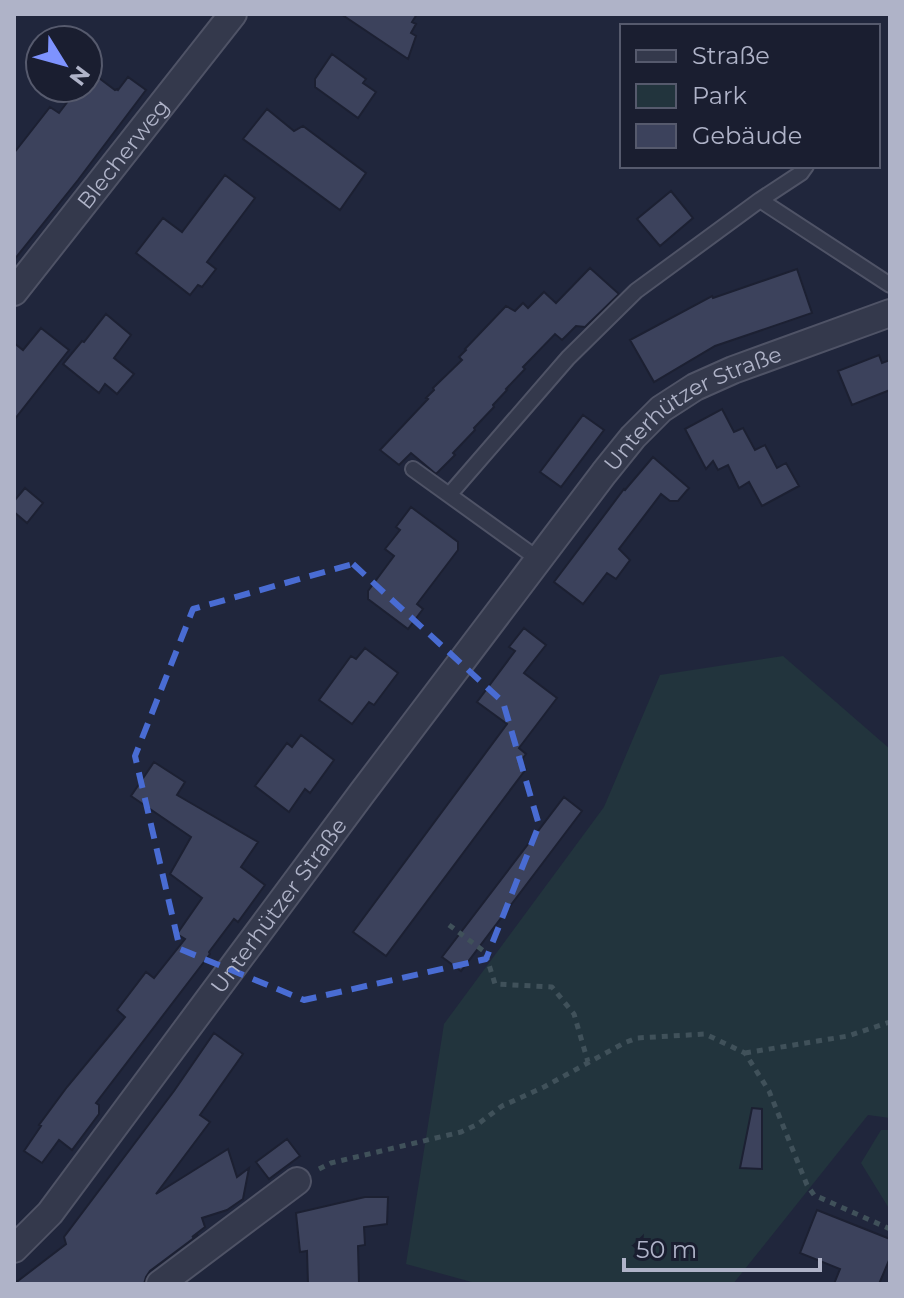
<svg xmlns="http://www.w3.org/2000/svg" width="904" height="1298" font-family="Montserrat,sans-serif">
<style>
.green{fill:#22343d}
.building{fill:#3c425c;stroke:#1c2032;stroke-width:2}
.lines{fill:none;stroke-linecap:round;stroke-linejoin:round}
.lane-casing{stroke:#4f5366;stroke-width:18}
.street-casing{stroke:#4f5366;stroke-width:30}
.path{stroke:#40515a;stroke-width:5;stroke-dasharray:6 6;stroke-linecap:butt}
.lane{stroke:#34394c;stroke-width:14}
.street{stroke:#34394c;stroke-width:26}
.marked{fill:none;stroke:#496cd3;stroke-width:6;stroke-dasharray:16 10;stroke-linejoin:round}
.labels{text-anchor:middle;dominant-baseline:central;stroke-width:6;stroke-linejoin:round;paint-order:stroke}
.street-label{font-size:22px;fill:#afb3c8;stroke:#1a1e30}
</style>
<rect width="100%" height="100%" fill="#20263c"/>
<path class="green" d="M783 656 890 749V1118L868 1115 733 1284H479L406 1264 444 1024 604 807 660 675Z
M881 1130H890V1210L861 1163Z"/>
<path class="building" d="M341 14H417L412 22 416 24 411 33 416 36 408 59Z
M332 54 366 79 363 83 376 92 358 118 315 87V79Z
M91 72 115 90 117 89 118 90 128 77 146 90 78 180 14 260V153L50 107 59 113 78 88H88V76Z
M267 109 294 131 303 126 366 173 340 210 243 139Z
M225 175 255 198 207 262 216 269 202 287 198 285 190 295 136 253 163 218 182 232Z
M671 191 693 218 660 246 637 219Z
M590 268 619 294 585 327 576 326 562 340 555 334 523 367 525 369 506 389 507 390 493 405 494 407 474 428 475 430 453 453 455 455 436 474 411 453 399 465 380 450 428 399 426 398 434 390 433 388 462 360 459 357 466 350 465 349 506 306 515 311 523 303 528 308 544 292 556 303Z
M797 269 812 313 715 346 654 382 630 340 712 296 713 298Z
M106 314 131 335 114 358 134 374 117 394 105 384 99 393 63 364 82 341 84 342Z
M41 328 69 350 14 420V343L23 350Z
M879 355 882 363 890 360V390L852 405 838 371Z
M722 409 734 432 743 428 755 450 765 445 777 468 786 463 799 486 762 506 749 482 739 488 728 465 718 470 713 461 706 469 685 429Z
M583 415 604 430 561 487 540 472Z
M653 457 689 488 678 501H670L661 494 619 549 630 560 616 579 607 573 583 604 554 582 624 489 625 490Z
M25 488 43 503 27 523 14 512V501Z
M411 507 458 542V550L417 604 423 609 408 629 368 599V591L394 556 385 549 400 530 396 527Z
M524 628 546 645 524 673 557 698 519 748 526 754 519 763 526 769 386 956 353 932 507 724 477 702 515 651 509 647Z
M365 648 398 673 374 705 369 702 352 724 319 700 351 656 356 659Z
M301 735 334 760 310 793 305 789 289 812 255 786 287 743 292 747Z
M154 762 185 782 177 795 258 842 241 867 265 885 238 922 234 919 209 952 210 954 96 1103 99 1105V1114L72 1150 59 1140 42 1163 24 1151 41 1126 39 1125 67 1087 125 1017 117 1010 146 972 154 978 185 939 177 934 202 898 170 874 191 837 131 796Z
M564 797 582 811 461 971 442 957Z
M214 1033 243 1054 200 1115 210 1122 156 1194 228 1149 237 1177 249 1168 243 1199 227 1210 202 1218 205 1227 192 1237 198 1235 150 1271 146 1277 144 1284H14L66 1244 64 1237 174 1091Z
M752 1108 762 1109V1169L740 1168Z
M287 1139 300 1156 269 1179 256 1162Z
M365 1197H388L387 1224 364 1227 365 1245 358 1246 359 1284H308L307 1251 300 1252 296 1213Z
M817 1210 890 1239V1258L879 1284H834L840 1269 800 1253Z"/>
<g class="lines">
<defs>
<path id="lane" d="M760 200 890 285
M413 469 538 559
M450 494 568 358 636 291 760 200 801 173 806 166"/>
<g id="street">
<path id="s1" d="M14 292 233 14"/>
<path id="s2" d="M14 1249 50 1213 362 793 604 473 633 437 661 409 695 387 733 370 890 313"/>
<path d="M160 1284 297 1181"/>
</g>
</defs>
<use href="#lane" class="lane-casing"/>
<use href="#street" class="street-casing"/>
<path class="path" d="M449 925 485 952 495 984 552 987 574 1014 588 1062
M745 1053 848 1036 890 1022
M319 1169 331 1163 461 1132 478 1124 502 1106 544 1087 624 1043 637 1038 705 1034 745 1053 769 1091 807 1185 814 1195 890 1229"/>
<use href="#lane" class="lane"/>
<use href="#street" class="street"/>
</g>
<path class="marked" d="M353 564 503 702 539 825 486 959 304 1000 180 949 135 756 193 609Z"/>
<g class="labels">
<g class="street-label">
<text stroke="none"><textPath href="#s1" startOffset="176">Blecherweg</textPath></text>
<text stroke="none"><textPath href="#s2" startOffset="1088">Unterhützer Straße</textPath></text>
<text stroke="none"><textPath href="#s2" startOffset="434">Unterhützer Straße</textPath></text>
</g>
</g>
<rect width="904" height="1298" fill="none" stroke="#afb3c8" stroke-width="32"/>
<rect x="620" y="24" width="260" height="144" fill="#1a1e30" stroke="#565a6d" stroke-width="2"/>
<rect x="636" y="50" width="40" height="12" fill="#34394c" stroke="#565a6d" stroke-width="2"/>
<text x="692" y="64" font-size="24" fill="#afb3c8">Straße</text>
<rect x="636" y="84" width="40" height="24" fill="#22343d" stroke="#565a6d" stroke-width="2"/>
<text x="692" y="104" font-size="24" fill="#afb3c8">Park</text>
<rect x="636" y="124" width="40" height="24" fill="#3c425c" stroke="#565a6d" stroke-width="2"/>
<text x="692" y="144" font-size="24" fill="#afb3c8">Gebäude</text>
<g transform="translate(64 64) rotate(127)"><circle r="38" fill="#1a1e30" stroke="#565a6d" stroke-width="2"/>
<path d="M0-6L14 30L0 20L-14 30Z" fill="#7e93fe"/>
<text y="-12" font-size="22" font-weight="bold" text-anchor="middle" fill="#afb3c8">N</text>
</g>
<path d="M624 1258v12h196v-12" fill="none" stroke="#afb3c8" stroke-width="4"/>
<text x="636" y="1258" font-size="24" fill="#afb3c8" stroke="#1a1e30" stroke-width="6" paint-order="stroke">50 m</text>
</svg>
